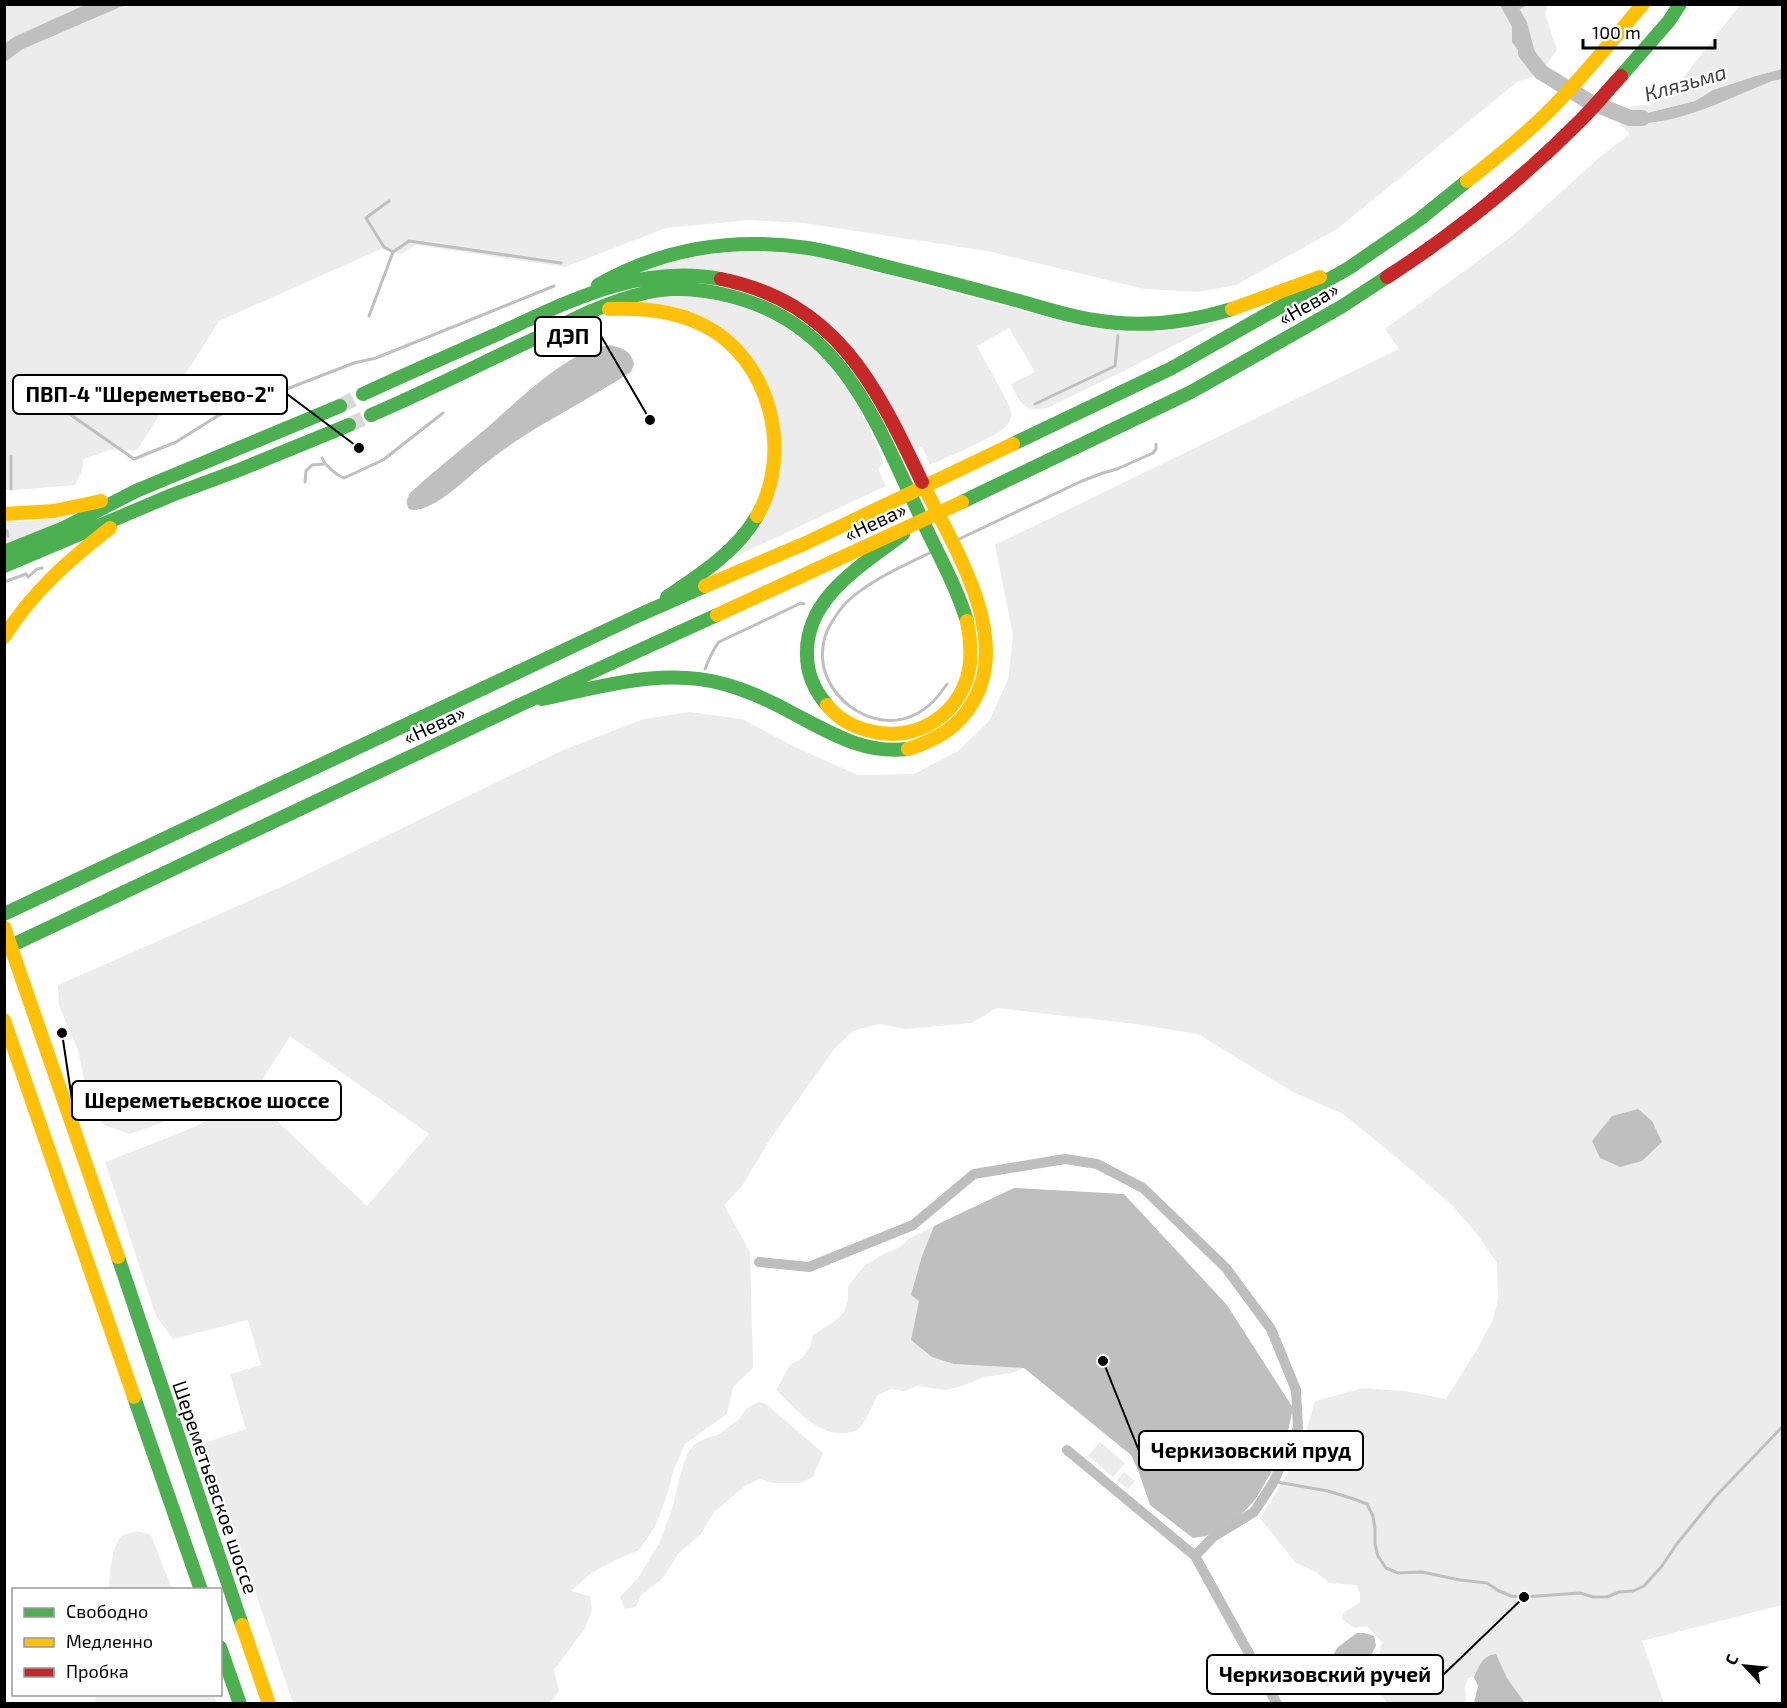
<svg xmlns="http://www.w3.org/2000/svg" width="1787" height="1708" font-family="'Exo 2',sans-serif">
<style>
.green{fill:#ececec}
.water{fill:#bfbfbf}
.lines{fill:none;stroke-linecap:round;stroke-linejoin:round}
.stream{stroke:#bfbfbf;stroke-width:3}
.river{stroke:#bfbfbf;stroke-width:16}
.primary-tunnel{stroke:#d9d9d9;stroke-width:15;stroke-dasharray:15 8;stroke-linecap:butt}
.street{stroke:#bebebe;stroke-width:10}
.fast{stroke:#4caf50;stroke-width:14}
.slow{stroke:#ffc107;stroke-width:14}
.jam{stroke:#c62828;stroke-width:14}
.labels{text-anchor:middle;dominant-baseline:central;stroke-width:4.5;stroke-linejoin:round;paint-order:stroke}
.street-label{font-size:20px;fill:#000;stroke:#fff}
.water-label{font-size:21px;font-style:italic;fill:#444;stroke:#fff}
.leader{fill:none;stroke:#000;stroke-width:2}
.callout-dot{fill:#000;stroke:#fff;stroke-width:2}
.callout{fill:#fff;stroke:#000;stroke-width:2}
.callout-label{font-size:21px;text-anchor:middle;font-weight:bold;fill:#000}
</style>
<rect width="100%" height="100%" fill="#fff"/>
<path class="green" d="M5 5H87L14 37 5 43Z
M125 5H1500L1512 27 1513 42 1537 75 1517 82 1337 229 1236 285 1199 292 1145 289 987 251 804 223 750 220 666 228 565 267 416 245 401 254 381 249 219 321 137 450H110L83 459 82 471 75 485 14 490H5V62L23 49Z
M1517 5H1548L1545 14 1557 50 1543 69 1536 56 1527 22Z
M1740 5H1782V69L1759 75 1713 90 1695 101 1647 113 1635 115 1624 112 1632 106 1650 105 1679 83Z
M1782 79V1605L1642 1641 1664 1703H1525L1507 1678 1482 1661 1474 1677 1468 1678 1465 1686 1466 1703H1387L1360 1666 1379 1655 1382 1642 1367 1626 1354 1628 1342 1619 1343 1613 1360 1602V1593L1356 1585 1329 1583 1316 1572 1295 1562 1260 1518 1287 1475 1307 1428 1315 1401 1364 1388 1405 1391 1446 1399 1475 1353 1492 1322 1498 1299 1497 1263 1477 1234 1453 1206 1396 1157 1343 1114 1293 1092 1198 1034 1136 1024 997 1008 971 1023 906 1029 879 1024 853 1031 834 1049 770 1139 742 1186 724 1205 750 1252 753 1368 733 1387 727 1414 685 1444 674 1469 667 1495 655 1527 639 1550 613 1561 590 1574 571 1591 590 1596 592 1610 584 1630 554 1670 559 1691 550 1703H293L205 1443 246 1429 230 1374 261 1365 248 1320 173 1339 156 1316 105 1162 175 1135 255 1100 367 1206 429 1134 290 1036 257 1088 130 1134 104 1125 90 1108 78 1050 59 1006 58 985 281 887 563 750 644 719 690 712 742 719 795 747 858 775 914 774 958 751 989 721 1008 680 1013 635 995 545 1399 349 1385 329 1512 236 1600 157 1630 134 1615 119C1621 121 1627 123 1633 123 1677 126 1732 97 1772 81Z
M736 251H772L805 255 846 264 1076 325C1129 335 1169 335 1222 321L1124 371 1047 408C1024 413 1020 403 1011 384L1035 372 1009 328 977 346 1010 407C1012 414 1012 419 1007 425 1000 436 944 458 930 465L922 447 912 448 889 405 784 294 631 275C665 262 699 255 736 251Z
M677 297C746 297 809 330 847 388 862 411 873 437 884 462L878 469 886 486 732 558 744 546 781 455 733 338 630 303 652 299Z
M68 517 69 519 5 546 4 521 19 522Z
M934 1226 922 1256 919 1301 954 1364 1024 1368 1011 1373 984 1377 959 1387 945 1390 917 1386 905 1391 891 1389 878 1395C872 1405 865 1425 856 1431 855 1431 847 1433 846 1433 818 1437 794 1407 776 1390L790 1365 802 1358 810 1347 813 1335 835 1321 844 1312 848 1299V1286L865 1265 888 1252 900 1247 910 1238Z
M759 1402 766 1404 823 1453 813 1477 800 1483H773L760 1479 746 1485 714 1512 700 1535 678 1554 663 1578 641 1595 636 1607 625 1609 620 1597 638 1578 659 1544 673 1506 679 1479 687 1454 695 1444 706 1438 718 1435 739 1419 747 1408Z
M1100 1442 1125 1463 1113 1477 1088 1456Z
M1124 1472 1135 1481 1128 1489 1117 1480Z
M136 1531 151 1535 172 1589H109C110 1576 111 1545 122 1536 126 1533 131 1533 136 1531Z
M96 1694 213 1695 217 1703H95Z"/>
<path class="water" d="M87 4 125 5 23 49 5 62V43L14 37Z
M1500 5H1517L1527 22 1536 56 1543 69 1537 75 1512 42V27Z
M1782 69V79L1772 81C1732 97 1677 126 1633 123 1627 123 1621 121 1615 119L1624 112 1635 115 1647 113 1695 101 1713 90 1759 75Z
M610 345C623 348 631 351 634 364L631 372C582 404 527 429 482 466 467 478 429 516 409 509 405 503 407 499 410 493 435 470 462 449 488 427 520 399 567 351 610 345Z
M1638 1109 1652 1121 1662 1142 1642 1161 1620 1167 1600 1158 1592 1141 1612 1116Z
M1014 1188 1124 1194 1227 1305 1293 1408 1284 1450 1255 1500 1240 1516 1206 1536 1193 1538 1150 1505 1138 1470 1131 1455 1024 1368 954 1364 932 1357 911 1340 919 1301 911 1295 922 1256 934 1226Z
M1357 1633H1364L1374 1636 1376 1645 1372 1654 1352 1669 1348 1670 1334 1667 1331 1658 1338 1647Z
M1496 1654 1507 1678 1525 1703H1474L1478 1686 1474 1677C1480 1665 1482 1656 1496 1654Z"/>
<g class="lines">
<path class="stream" d="M1517 9 1526 4
M389 201 366 218 384 247 393 252
M369 316 393 252 409 241 561 263
M1035 404 1115 366 1118 336
M71 415 134 459 176 442 219 415 354 363 376 358 554 286
M11 456V489
M322 458C325 465 336 475 344 478L383 460 443 413
M305 482 306 471 312 465 324 464
M7 531 8 536
M957 540 1082 481 1100 474 1117 469 1153 453 1156 449V444
M932 552C906 564 856 587 840 610 832 621 824 633 823 647 816 693 871 736 914 715 929 708 938 697 947 684
M4 582 26 574 28 577 37 569 42 568
M705 669C709 660 712 650 719 642L801 603 804 604
M1277 1482 1328 1491 1354 1499 1367 1504 1373 1516 1375 1529V1544L1378 1556 1386 1568 1398 1573 1422 1572 1460 1580 1487 1583 1499 1591 1511 1596 1524 1597 1580 1593 1593 1597H1607L1619 1592 1633 1591 1644 1586 1662 1566 1676 1545 1715 1497 1782 1427"/>
<path class="river" d="M1526 53 1541 72 1588 101 1630 118H1642"/>
<path class="primary-tunnel" d="M340 406 363 394
M349 425 371 415"/>
<path class="street" d="M759 1262 809 1267 913 1225 974 1174 1065 1159 1097 1164 1143 1188 1226 1268 1271 1329 1296 1390 1298 1428 1273 1483 1254 1512 1213 1537 1195 1556
M1067 1450 1195 1556 1277 1704"/>
<path class="fast" d="M1621 76 1669 21 1680 4
M598 285C663 248 734 237 808 248 838 253 867 262 896 269 937 279 978 290 1019 301 1044 308 1068 316 1094 320 1141 328 1187 323 1232 309
M363 394C406 374 450 355 493 336 566 303 638 263 721 279
M371 415C425 392 478 365 532 340 568 322 605 302 645 293 673 286 702 289 730 296 840 323 874 417 917 509 934 547 955 582 967 621
M1013 444 1172 368 1349 268 1420 219 1467 181
M962 502 1191 392 1341 307 1387 277
M4 552 64 528 136 491 340 406
M4 566 172 495 239 470 349 425
M667 597C700 575 737 551 757 516
M542 699C601 687 664 667 724 684 749 691 773 702 796 715 832 734 865 754 908 749
M827 705C815 691 807 674 807 655 805 597 863 565 903 534
M4 914 637 616 705 586
M4 949 524 703 717 615
M118 1257 242 1625
M134 1397 201 1590
M220 1647 240 1704"/>
<path class="slow" d="M1467 181C1496 158 1525 135 1551 109 1584 76 1613 39 1643 4
M609 309C641 308 673 310 703 325 770 358 794 452 757 516
M1232 309 1320 277
M4 514 54 511 101 501
M705 586 806 543 1013 444
M717 615 962 502
M4 637C33 591 68 561 110 528
M827 705C838 719 853 727 870 731 917 744 965 712 970 663 971 649 970 635 967 621
M908 749C936 740 958 728 973 702 1013 635 951 543 922 482
M4 927 118 1257
M4 1020 134 1397
M242 1625 269 1704"/>
<path class="jam" d="M1387 277C1457 232 1522 179 1581 120 1595 106 1607 91 1621 76
M721 279C837 303 875 384 922 482"/>
</g>
<g class="labels">
<g class="street-label">
<text transform="translate(1308 303) rotate(-30)">«Нева»</text>
<text transform="translate(875 521) rotate(-25)">«Нева»</text>
<text transform="translate(434 724) rotate(-25)">«Нева»</text>
<text transform="translate(216 1487) rotate(71)">Шереметьевское шоссе</text>
</g>
<g class="water-label">
<text transform="translate(1685 82) rotate(-16)">Клязьма</text>
</g>
</g>
<path class="leader" d="M650 420L601 336M359 448L287 394M62 1033L72 1100M1103 1361L1139 1451M1524 1597L1443 1675"/>
<g class="callout-dot">
<circle cx="650" cy="420" r="6"/>
<circle cx="359" cy="448" r="6"/>
<circle cx="62" cy="1033" r="6"/>
<circle cx="1103" cy="1361" r="6"/>
<circle cx="1524" cy="1597" r="6"/>
</g>
<g class="callout">
<rect x="535" y="317" width="66" height="39" rx="6"/>
<rect x="13" y="375" width="274" height="39" rx="6"/>
<rect x="72" y="1081" width="269" height="39" rx="6"/>
<rect x="1139" y="1431" width="224" height="39" rx="6"/>
<rect x="1207" y="1655" width="236" height="39" rx="6"/>
</g>
<g class="callout-label">
<text x="568" y="344">ДЭП</text>
<text x="150" y="402">ПВП-4 "Шереметьево-2"</text>
<text x="207" y="1108">Шереметьевское шоссе</text>
<text x="1251" y="1458">Черкизовский пруд</text>
<text x="1325" y="1682">Черкизовский ручей</text>
</g>
<rect width="1787" height="1708" fill="none" stroke="#000000" stroke-width="12"/>
<rect x="12" y="1588" width="210" height="108" fill="#ffffff" stroke="#999999" stroke-width="1.5"/>
<rect x="24" y="1608" width="30" height="9" fill="#4caf50" stroke="#999999" stroke-width="1.5"/>
<text x="66" y="1618" font-size="18" fill="#000000">Свободно</text>
<rect x="24" y="1638" width="30" height="9" fill="#ffc107" stroke="#999999" stroke-width="1.5"/>
<text x="66" y="1648" font-size="18" fill="#000000">Медленно</text>
<rect x="24" y="1668" width="30" height="9" fill="#c62828" stroke="#999999" stroke-width="1.5"/>
<text x="66" y="1678" font-size="18" fill="#000000">Пробка</text>
<g transform="translate(1745 1666) rotate(296)" stroke="#ffffff" stroke-width="4.5" paint-order="stroke">
<path d="M0-4.5L10 22L0 15L-10 22Z" fill="#000000"/>
<text y="-9" font-size="16" font-weight="bold" text-anchor="middle" fill="#000000">С</text>
</g>
<path d="M1583 39v9h132v-9" fill="none" stroke="#000000" stroke-width="3"/>
<text x="1592" y="39" font-size="18" fill="#000000" stroke="#ffffff" stroke-width="4.5" paint-order="stroke">100 m</text>
</svg>
